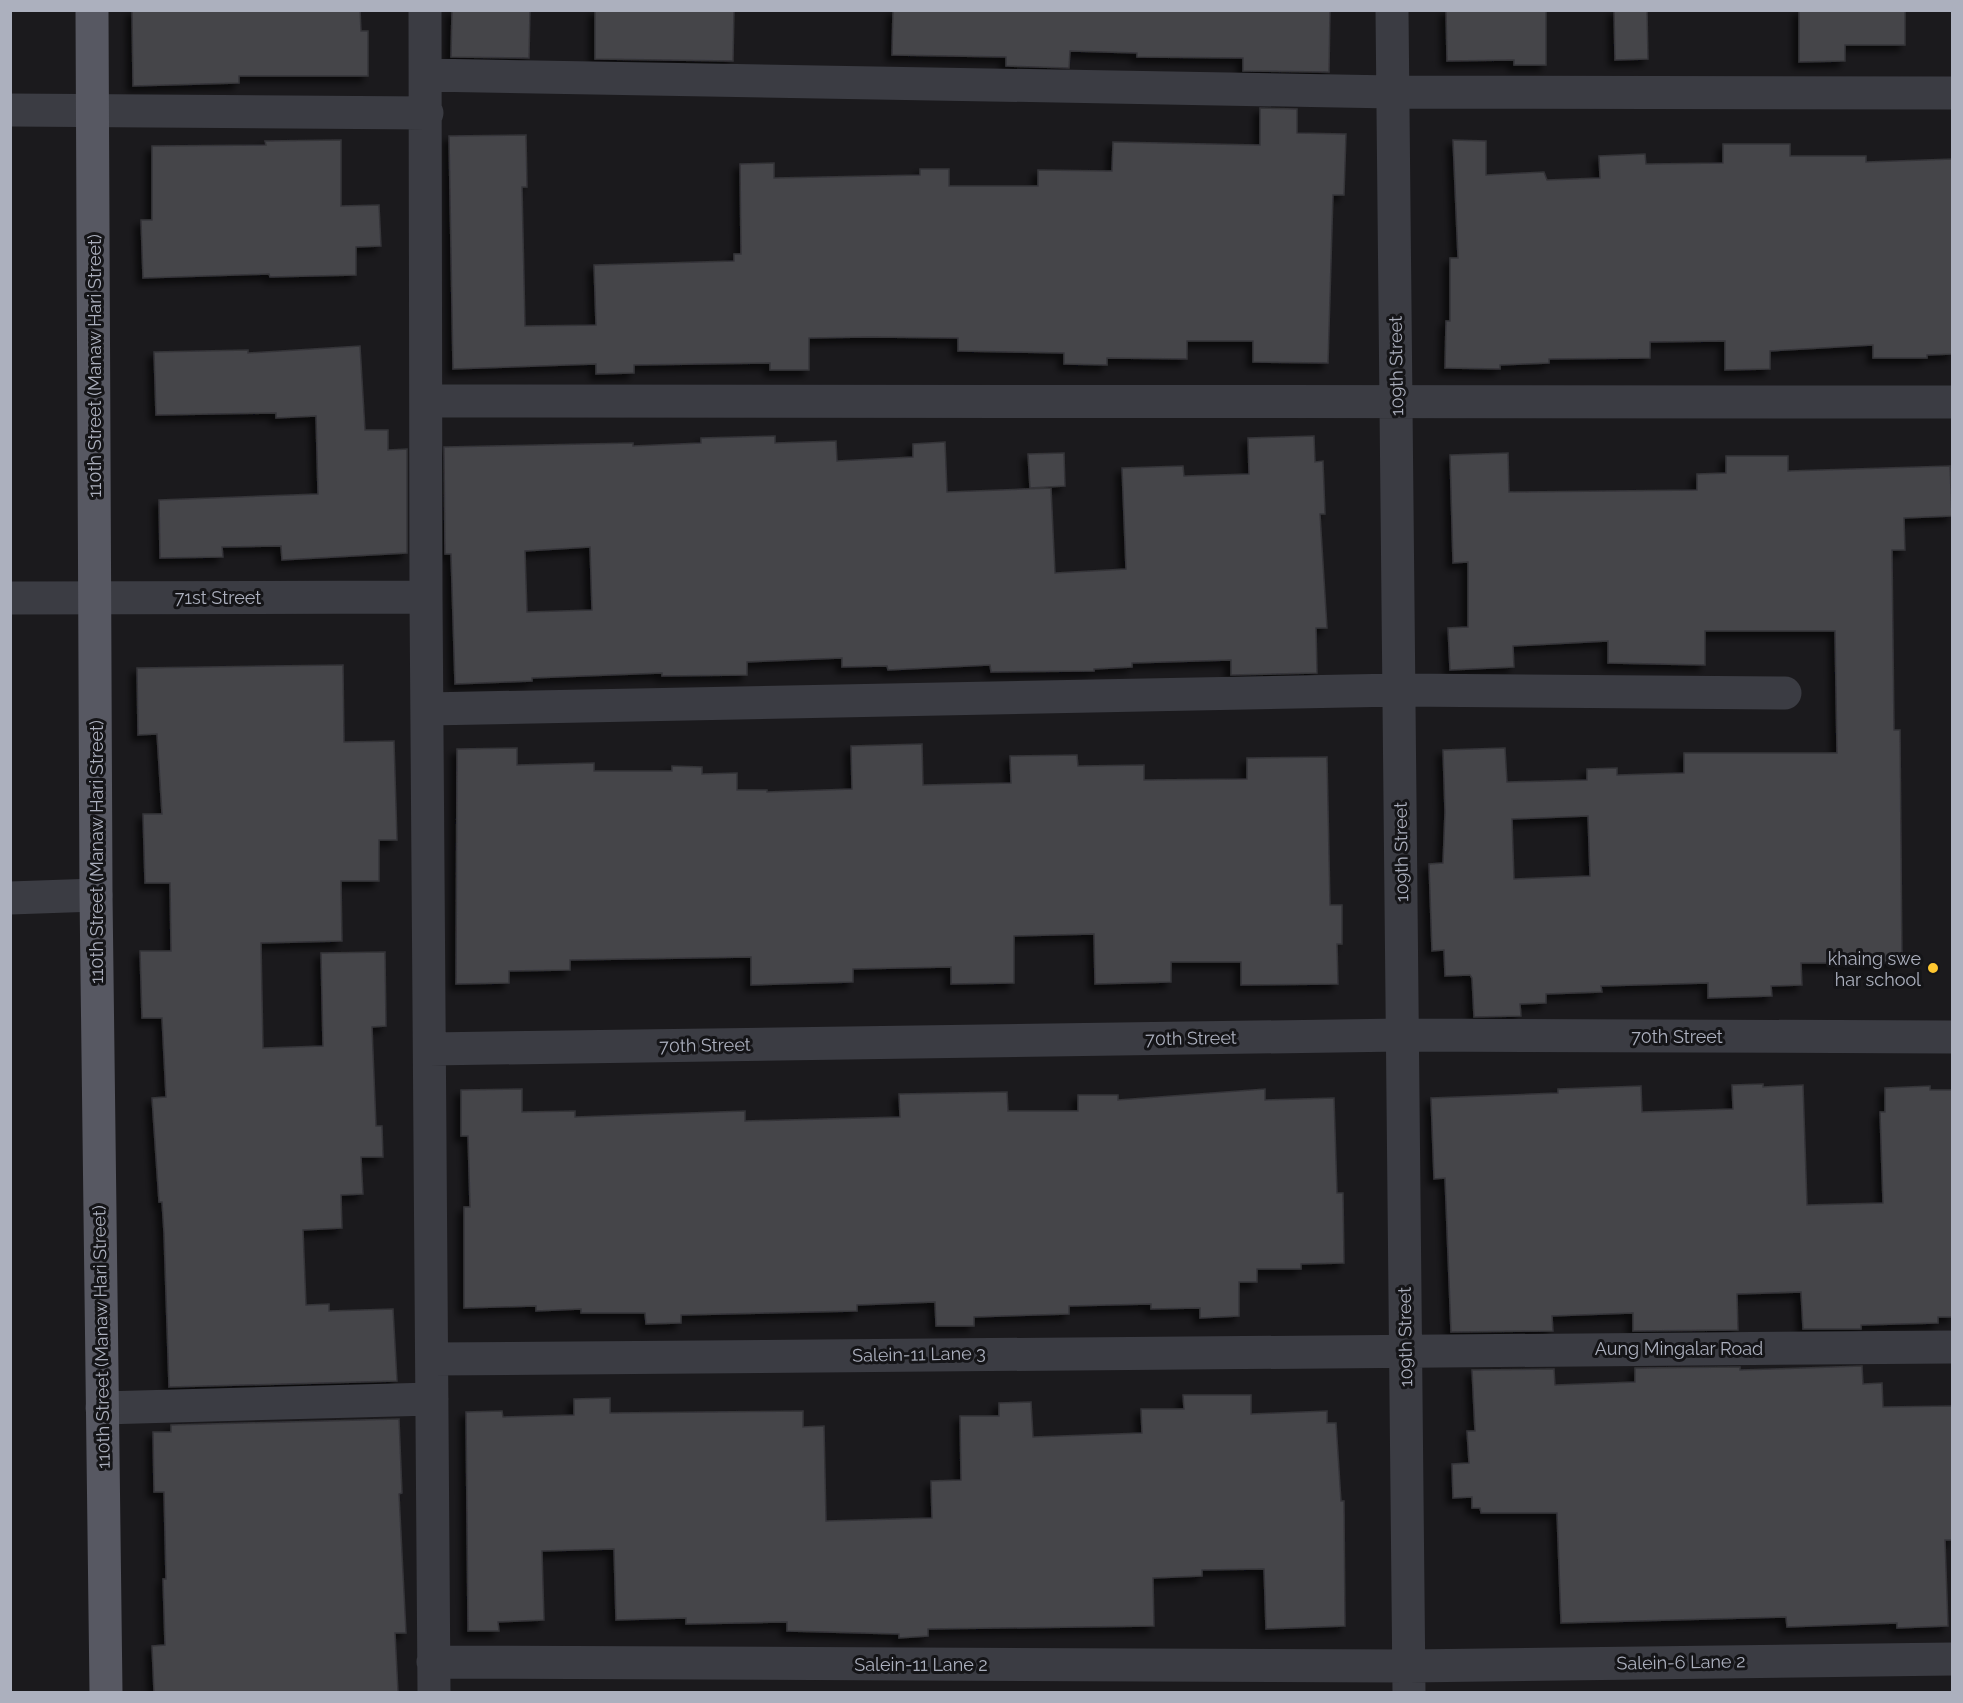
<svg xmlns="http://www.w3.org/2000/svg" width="1963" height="1703" font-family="Raleway,sans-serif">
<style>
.building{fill:#45454a;stroke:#353439;stroke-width:1.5;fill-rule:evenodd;filter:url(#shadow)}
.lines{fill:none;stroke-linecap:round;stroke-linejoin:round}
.minor{stroke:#3b3c43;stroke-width:33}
.major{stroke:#575862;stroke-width:33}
.poi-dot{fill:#ffc730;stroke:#151518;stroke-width:2}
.labels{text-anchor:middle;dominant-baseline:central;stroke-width:6;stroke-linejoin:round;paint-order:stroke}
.street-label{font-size:18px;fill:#acb0be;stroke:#151518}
.poi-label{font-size:18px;fill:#acb0be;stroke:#151518;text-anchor:end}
</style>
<defs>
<filter id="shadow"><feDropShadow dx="-5.5" dy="5.5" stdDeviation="3" flood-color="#0009"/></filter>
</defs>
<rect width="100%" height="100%" fill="#1b1a1d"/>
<path class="building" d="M132 10H360L361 31H368V76H239V83L133 86Z
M452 10H530L529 58 451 57Z
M595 10H734L733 61 595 59Z
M893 10H1330L1329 72 1243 71V58L1137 57V53L1070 51 1069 68 1006 66V57L892 55Z
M1446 10H1546V65H1514V60L1447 61Z
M1614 10H1647L1648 59 1615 60Z
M1799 10H1905V45H1845V61L1799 62Z
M1260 108 1297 109V133L1346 134 1344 195H1333L1328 363 1253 362V341H1187V359L1107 358V365L1064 364V353L958 351V338L869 337 809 338V370H770V363L634 365V373L596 374V364L453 369 449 136 526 135 527 187H522L525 326 596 325 594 265 734 261V254H741L740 164 774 163V178L920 175V169H949V186H1038V170L1112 171 1113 142 1260 145Z
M341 140V206L379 205 381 246 356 247V275L270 277 269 274 143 278 141 220H152V146L266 145 265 141Z
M1453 140 1486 141V175L1544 172 1547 180 1600 178 1599 156 1645 154 1646 164 1723 163V144H1790V156H1866V162L1953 159V354L1927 355V358H1873V345L1770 351V369L1725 370V341L1650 342V358L1549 359V363L1500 365V369L1445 368 1446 321H1450V258H1458Z
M360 346 365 430H388V450L407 449V553L282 560 281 546 222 547 223 557 160 558 159 500 318 494 316 416 276 418V413L156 415 154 352 248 350V353Z
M775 436V443L836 441 837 461 913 457V444L945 442 947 492 1051 488 1055 573 1126 569 1122 468 1183 466 1184 476 1249 474 1248 438 1314 436 1315 462 1323 461 1325 514H1320L1327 628H1316L1317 673 1231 675V660L1132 663V667L1094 669V671L991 672 990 665 888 670 887 666 842 667V658L747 662V675L662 676V673L532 678V681L455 684 451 554H445L444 447 633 443V446L701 443V438ZM590 547 592 610 527 612 525 551Z
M1064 453 1065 486 1030 488 1028 454Z
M1508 453 1509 492 1697 490V474L1726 473V456H1788V471L1950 466 1952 516 1904 518 1905 550H1892L1894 730H1900L1902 963H1801L1802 985 1771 986 1772 996 1708 998V983L1601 986 1602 992 1546 994V1003L1520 1004 1521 1016 1474 1017 1472 978 1470 975 1445 976 1444 950 1432 951 1429 864 1443 863 1445 812 1443 750 1505 748 1507 782 1587 780V769L1617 768V775L1684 773V753H1837L1835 631H1705V665L1608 663V641L1513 646 1514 667 1450 670 1448 628 1468 627V562L1453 563 1450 455ZM1588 816 1590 876 1514 879 1512 819Z
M343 665 344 742 394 741 397 840H379V881H341L342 941 261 943 263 1048 323 1046 321 953 385 952 386 1026 372 1027 376 1126H382L383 1157H361L363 1194 341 1195 342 1228 303 1230 306 1305 329 1304V1311L393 1309 397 1381 169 1387 164 1233 162 1202H159L152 1098 166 1097 162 1018H142L140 951H171L170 883H145L143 814H162L157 734 138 735 137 668Z
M922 744 923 785 1011 783 1010 756 1077 755 1078 766 1144 765V780L1247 779V758L1327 757 1330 905H1342V944H1337L1338 984 1241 985V962H1171V982L1095 984 1094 934 1014 936V983L951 984V967L853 969V982L751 985V957L570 960V970L509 971V983L456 984 457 749 517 748V765L594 763V771H672V766L702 767V774L737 773V790H767V792L852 789 851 746Z
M1763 1084V1087L1803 1085 1807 1205 1883 1203 1880 1112H1885V1088L1930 1086V1090H1953V1317H1938V1323L1861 1325V1329H1803L1801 1292 1737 1294 1738 1330 1633 1331V1313L1552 1316 1553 1331 1451 1332 1445 1178 1434 1179 1431 1098 1558 1093V1089L1641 1086 1642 1112 1733 1109 1732 1085Z
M522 1089V1112L575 1111V1117L745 1111V1121L900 1117 899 1094 1007 1092 1008 1111H1078V1095H1118V1100L1265 1089V1100L1334 1098 1337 1193H1343L1344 1263 1301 1264V1269H1257V1282H1239V1316L1200 1318V1308L1151 1309V1304L1069 1306V1314L974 1317V1326H936L935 1302 857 1305V1311L681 1315V1323L646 1324 645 1313H581V1309L536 1311V1306L464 1308V1207H470L468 1136H461V1090Z
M1862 1366 1863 1384 1882 1383 1883 1407 1953 1406V1540H1945L1948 1626 1897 1628V1623L1787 1627 1786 1617 1561 1623 1557 1513H1481L1480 1508H1472V1497L1453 1498 1452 1464 1469 1463 1467 1431H1475L1472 1370 1554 1369 1555 1385 1635 1382V1368L1740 1367V1370Z
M1183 1395H1251V1414L1327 1411V1423H1336L1341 1501H1344L1345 1626 1266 1629 1264 1569 1202 1570V1576L1153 1578 1154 1626 928 1629V1636L899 1638V1634L787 1631V1622L686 1624V1618L616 1620 614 1549 542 1551 544 1620 498 1622 499 1631H468L466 1412 502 1411 503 1417 574 1415V1399L610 1398V1413L803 1411V1427L824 1426 826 1521 932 1518 931 1481 961 1480 960 1416H999V1403L1031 1402 1033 1437 1142 1433 1141 1409H1184Z
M399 1419 402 1493 399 1494 406 1633H395L398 1692H154L152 1646 165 1645 163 1579H166L164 1492H154L153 1432H171V1425Z"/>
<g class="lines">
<path class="minor" d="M425 10 426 597 434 1692
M1392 10 1409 1692
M426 75 1393 92 1952 93
M10 110 427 113
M426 401 1952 402
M10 598 426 597
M427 709 1399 690 1785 693
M10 898 96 895
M430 1049 1402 1035 1952 1037
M432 1359 1952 1347
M102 1408 432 1399
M433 1662 1409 1666 1952 1659"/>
<path class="major" d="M92 10 96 895 106 1692"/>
</g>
<circle class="poi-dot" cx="1933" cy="968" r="6"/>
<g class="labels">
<g class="street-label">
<text transform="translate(94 366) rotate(-90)">110th Street (Manaw Hari Street)</text>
<text transform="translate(1396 366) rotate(-91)">109th Street</text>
<text x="218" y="597">71st Street</text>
<text transform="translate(96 852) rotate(-90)">110th Street (Manaw Hari Street)</text>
<text transform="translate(1401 852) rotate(-91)">109th Street</text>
<text x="1677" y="1036">70th Street</text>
<text transform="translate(1191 1038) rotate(-1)">70th Street</text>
<text transform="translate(705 1045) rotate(-1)">70th Street</text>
<text transform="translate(101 1337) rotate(-91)">110th Street (Manaw Hari Street)</text>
<text transform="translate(1405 1337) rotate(-91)">109th Street</text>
<text x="1679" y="1348">Aung Mingalar Road</text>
<text transform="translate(919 1354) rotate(-1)">Salein-11 Lane 3</text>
<text transform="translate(1681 1662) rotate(-1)">Salein-6 Lane 2</text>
<text x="921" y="1664">Salein-11 Lane 2</text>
</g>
<g class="poi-label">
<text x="1921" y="958">khaing swe<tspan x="1921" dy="21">har school</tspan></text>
</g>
</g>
<rect width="1963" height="1703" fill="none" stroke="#acb0be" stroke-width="24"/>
</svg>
